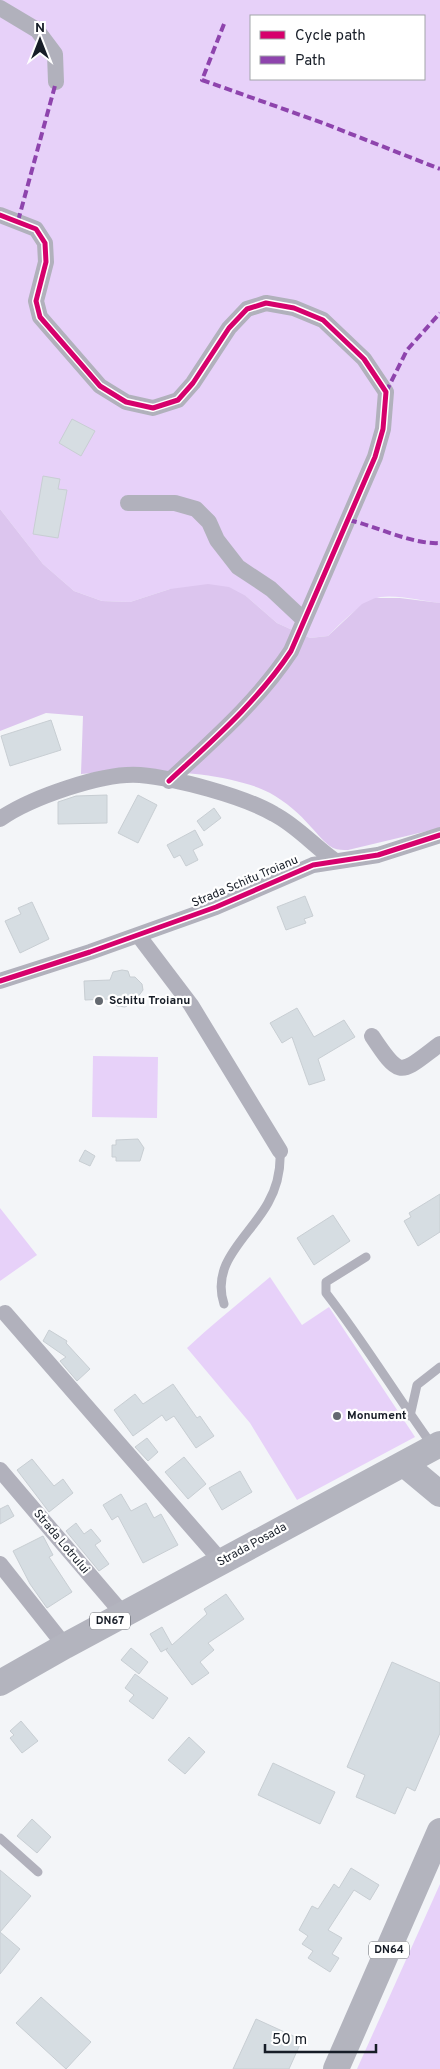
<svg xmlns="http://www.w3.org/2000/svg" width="440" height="2069" font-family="Overpass,sans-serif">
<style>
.green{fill:#e7d1f9;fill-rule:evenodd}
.forest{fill:#dcc5ee}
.building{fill:#d6dde2;stroke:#c8ced3}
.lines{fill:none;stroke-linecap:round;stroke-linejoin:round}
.service{stroke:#b1b1bc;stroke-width:9}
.minor{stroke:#b1b1bc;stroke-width:16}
.primary{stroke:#b3b4be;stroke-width:26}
.quiet{stroke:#8e44ad;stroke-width:4;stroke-dasharray:8 4;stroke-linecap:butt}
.cycleway-casing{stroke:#fff;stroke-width:8}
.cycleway{stroke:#d6006c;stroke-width:5}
.poi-dot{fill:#646970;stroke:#fff;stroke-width:2}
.labels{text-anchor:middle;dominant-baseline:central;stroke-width:4.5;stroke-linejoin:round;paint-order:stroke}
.shield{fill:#fff;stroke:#5d6168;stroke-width:1}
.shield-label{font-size:11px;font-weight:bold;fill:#171d27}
.street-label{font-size:12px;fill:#171d27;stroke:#fff}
.poi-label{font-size:12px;font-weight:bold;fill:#171d27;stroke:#fff;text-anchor:start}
</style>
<rect width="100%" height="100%" fill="#f3f5f8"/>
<path class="green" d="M0 0H440V603C424 601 387 592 374 599 356 607 341 623 328 636L310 638 277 623 246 596 170 589 130 602 102 601 74 591 43 564 0 509ZM251 16H424V79H251Z
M93 1056 158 1057 157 1118 92 1117Z
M0 1208 37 1255 0 1281Z
M270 1277 302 1325 329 1307 415 1437 297 1500 250 1423 187 1348C214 1323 242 1301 270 1277Z
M440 1884V2069H357Z"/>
<path class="forest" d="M0 509 43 564 74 591 102 601 130 602 170 589 208 584 229 587 246 596 277 623 310 638 328 636 362 604 375 598H400L440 603V828L348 850C343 850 338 850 333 848 324 843 318 834 311 827 299 813 286 802 270 793 224 769 132 768 81 774L83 716 46 713 0 731Z"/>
<path class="building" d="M72 419 95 431 81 456 59 443Z
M43 476 60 479 58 489 67 490 58 538 33 534Z
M51 720 61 750 10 766 1 736Z
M107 795V823L58 824V802L76 796Z
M138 795 157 805 138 843 118 833Z
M214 808 221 818 204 831 197 821Z
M195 830 203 845 193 850 198 860 186 866 180 855 174 858 167 845Z
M305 896 313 916 304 919 306 923 286 930 277 907Z
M32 902 49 939 20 953 5 921 21 914 18 908Z
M122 970 128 971 130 977H135L142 984 143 990 137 998 131 999 130 1004 125 1007 117 1006 109 999 85 1000 84 981 110 980 113 972Z
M297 1008 314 1037 344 1020 355 1037 318 1059 325 1080 309 1085 292 1037 282 1043 270 1023Z
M138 1139 144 1148 140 1161H116V1157H112V1145H116V1140Z
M85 1150 95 1156 90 1166 79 1161Z
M440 1194V1232L418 1246 404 1221 411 1217 409 1213Z
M333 1215 350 1241 314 1265 297 1238Z
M49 1330 67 1341 66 1343 90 1369 77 1381 60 1361 66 1357 43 1341Z
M173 1384 197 1418 200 1416 214 1436 196 1448 174 1416 166 1421 162 1415 133 1436 114 1410 135 1394 143 1404Z
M147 1438 158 1452 148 1461 135 1447Z
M184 1457 206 1484 188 1499 165 1472Z
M32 1459 54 1486 63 1479 73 1493 49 1512 17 1470Z
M240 1471 252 1492 222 1510 209 1488Z
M121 1494 131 1511 146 1503 154 1518 161 1514 178 1545 143 1563 118 1516 112 1520 103 1505Z
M8 1505 14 1516 0 1524V1509Z
M76 1523 84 1534 91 1529 101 1541 95 1545 109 1564 99 1571 66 1531Z
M43 1536 53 1555 49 1557 72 1592 47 1608 30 1584 13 1551Z
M226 1594 244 1619 208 1643 214 1650 200 1662 209 1673 192 1685 166 1650 168 1648 161 1652 150 1634 162 1627 172 1645 207 1614 204 1609Z
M131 1648 148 1662 139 1674 121 1660Z
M392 1662 440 1683V1733L415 1791 407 1787 395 1814 356 1797 365 1775 347 1767Z
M135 1674 168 1698 153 1719 129 1701 134 1695 125 1688Z
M21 1721 38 1741 22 1753 10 1738 14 1735 10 1731Z
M189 1737 205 1752 185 1774 168 1760Z
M273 1763 335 1792 320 1824 258 1795Z
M32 1819 51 1837 37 1853 17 1836Z
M351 1868 379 1885 370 1900 354 1890 328 1930 342 1938 332 1954 339 1958 330 1972 308 1958 313 1951 302 1944 308 1936 299 1930 312 1906 318 1909 334 1884 339 1888Z
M0 1870 31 1896 0 1932Z
M0 1932 20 1949 0 1974Z
M41 1997 91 2042 66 2069 16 2023Z
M256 2019 302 2040 289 2069H233Z"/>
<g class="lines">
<path class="service" d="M366 1257 326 1282V1293C364 1342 396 1395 432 1445
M224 1304C210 1262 250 1236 268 1203 277 1187 281 1169 280 1151
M410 1416 417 1385 440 1367
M0 1838 38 1872"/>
<path class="minor" d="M0 8 37 30 55 54 56 82
M0 215 36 229 45 243 46 262 36 301 40 317 100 386 126 402 153 408 178 400 193 383 229 328 247 309 266 303 294 308 323 320 364 359 386 392 383 429 375 457 291 651C258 701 213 740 169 781
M128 503H175L196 509 209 522 217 540 238 567 271 589 304 620
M0 819C30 798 103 772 140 775 175 778 243 796 274 814 297 826 314 846 334 860
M138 935 191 1005 280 1151
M0 981 90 952 216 907 313 865 378 855 440 835
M372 1036C401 1080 400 1074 440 1044
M5 1313 222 1562
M0 1470 123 1614
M0 1564 65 1646"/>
<path class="primary" d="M404 1464 440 1494
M0 1683 65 1646 440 1444
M336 2069 440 1831"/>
<path class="quiet" d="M224 24 202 80 323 123 440 169
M18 221 56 82
M386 392 407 350 440 313
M349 520C375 526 414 545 440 543"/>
<defs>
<path id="cycleway" d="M0 215 36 229 45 243 46 262 36 301 40 317 100 386 126 402 153 408 178 400 193 383 229 328 247 309 266 303 294 308 323 320 364 359 386 392 383 429 375 457 291 651C258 701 213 740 169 781
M0 981 90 952 216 907 313 865 378 855 440 835"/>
</defs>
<use href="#cycleway" class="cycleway-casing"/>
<use href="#cycleway" class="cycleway"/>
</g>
<g class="poi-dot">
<circle cx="99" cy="1001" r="5"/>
<circle cx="337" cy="1416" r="5"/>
</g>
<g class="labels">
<g class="shield">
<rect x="90" y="1612.5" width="40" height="17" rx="4"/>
<rect x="369" y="1941.5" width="40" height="17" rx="4"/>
</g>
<g class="shield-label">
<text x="110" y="1621">DN67</text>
<text x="389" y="1950">DN64</text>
</g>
<g class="street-label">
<text transform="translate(245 882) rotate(-23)">Strada Schitu Troianu</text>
<text transform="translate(61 1542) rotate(50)">Strada Lotrului</text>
<text transform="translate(252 1545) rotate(-29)">Strada Posada</text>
</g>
<g class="poi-label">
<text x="109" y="1001">Schitu Troianu</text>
<text x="347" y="1416">Monument</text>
</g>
</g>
<rect x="250" y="15" width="175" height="65" fill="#ffffff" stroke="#a2a5a9"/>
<rect x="260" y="31" width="25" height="8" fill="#d6006c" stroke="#a2a5a9"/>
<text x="295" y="40" font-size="15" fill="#171d27">Cycle path</text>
<rect x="260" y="56" width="25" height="8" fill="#8e44ad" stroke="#a2a5a9"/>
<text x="295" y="65" font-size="15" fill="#171d27">Path</text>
<g transform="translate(40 40)" stroke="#ffffff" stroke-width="4" paint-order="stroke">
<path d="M0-4L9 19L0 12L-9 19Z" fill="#171d27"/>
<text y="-8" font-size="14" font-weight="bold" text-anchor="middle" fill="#171d27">N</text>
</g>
<path d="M265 2044v8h111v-8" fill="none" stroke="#171d27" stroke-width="2.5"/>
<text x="272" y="2044" font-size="15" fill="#171d27" stroke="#ffffff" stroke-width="4" paint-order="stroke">50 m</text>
</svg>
